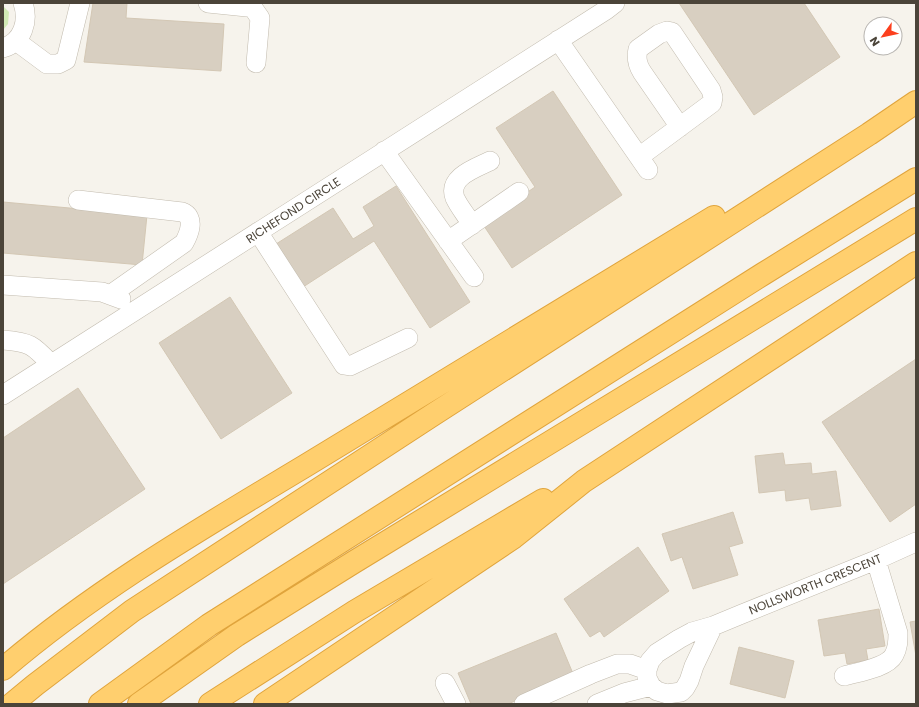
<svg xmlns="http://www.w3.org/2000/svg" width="919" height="707" font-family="Poppins,sans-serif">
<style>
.green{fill:#d2eab5}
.building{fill:#d8cfc1;stroke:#d3c7b4}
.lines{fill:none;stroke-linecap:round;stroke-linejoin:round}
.minor-casing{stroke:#c2bbae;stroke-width:20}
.highway-casing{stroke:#e0a43c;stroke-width:24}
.minor{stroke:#fff;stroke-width:19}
.highway{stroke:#ffcf6e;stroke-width:22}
.labels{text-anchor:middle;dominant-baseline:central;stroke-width:3.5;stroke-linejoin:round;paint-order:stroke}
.street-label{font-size:12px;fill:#4b4439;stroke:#fff}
</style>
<rect width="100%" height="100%" fill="#f6f3ec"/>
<path class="green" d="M3 6 9 12 8 24 3 30Z"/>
<path class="building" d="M93 3H127L126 18 224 24 221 71 84 62Z
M679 3H804L840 57 754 115Z
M553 91 622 195 512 268 482 223 535 187 496 128Z
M396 186 470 302 430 328 374 241 303 287 276 244 333 208 353 239 374 226 363 207Z
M3 202 147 215 142 265 3 253Z
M230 297 292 393 221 439 159 343Z
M916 359V504L890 522 822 422Z
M78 388 145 489 3 584V438Z
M783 453 785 465 811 463 812 474 836 471 841 506 811 510 809 498 786 501 785 490 759 493 755 456Z
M733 512 743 543 729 547 738 575 693 589 682 557 671 561 662 534Z
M638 547 669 591 604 637 600 631 590 637 564 599Z
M879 609 885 646 866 649 868 660 847 664 845 653 824 656 818 620Z
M916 621V656L910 622Z
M556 633 574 676 508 704H471L458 673Z
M739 647 794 661 785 698 730 684Z"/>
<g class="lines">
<defs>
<path id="minor" d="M208 3 247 7 253 8 260 18 256 63
M558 40 648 170
M16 41 47 64H58L66 60 80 3
M3 48C23 42 29 21 23 3
M384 151 474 277
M639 157 712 103 713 97 711 90 672 32 667 31 659 34 638 49C636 58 637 64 642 72L680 127
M78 200 182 212C196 217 189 234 184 243L110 295
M472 225C467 216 459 207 455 198 447 177 476 168 490 161
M258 232 344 365 350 366 408 338
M448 241 519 192
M3 285 102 292 121 299
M3 340C30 342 33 345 51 364
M3 395 606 10 615 3
M713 626 694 666 689 681 685 688 681 692 667 694 657 691 651 686 647 678V670L650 661 657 653 679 639 692 632 713 626 742 614 876 560 916 542
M844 676C858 672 887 668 894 655 898 648 898 641 898 633L876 560
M445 683 456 704
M524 704 591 674 617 664H630L647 670
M597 704 624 693 651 686"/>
<path id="highway" d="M3 669C95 590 202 528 305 466 441 383 578 301 714 217
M12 704 35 685 132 611 434 414 869 134 916 102
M100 704 209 625 763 274 916 179
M139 704 237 635 354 562 916 219
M210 704 354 612 543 500
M265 704 514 537 584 481 916 263"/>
</defs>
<use href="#minor" class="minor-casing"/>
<use href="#highway" class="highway-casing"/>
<use href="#minor" class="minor"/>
<use href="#highway" class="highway"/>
</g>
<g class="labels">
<g class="street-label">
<text transform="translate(293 210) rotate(-33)">RICHEFOND CIRCLE</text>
<text transform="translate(815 584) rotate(-22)">NOLLSWORTH CRESCENT</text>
</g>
</g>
<rect width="919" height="707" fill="none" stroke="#4b4439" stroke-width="8"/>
<g transform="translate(883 36) rotate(237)"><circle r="19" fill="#ffffff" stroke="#b7b4b0"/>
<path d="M0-3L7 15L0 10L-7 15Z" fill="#fc3f1d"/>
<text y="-6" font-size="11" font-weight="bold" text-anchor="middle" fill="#4b4439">N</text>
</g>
</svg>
